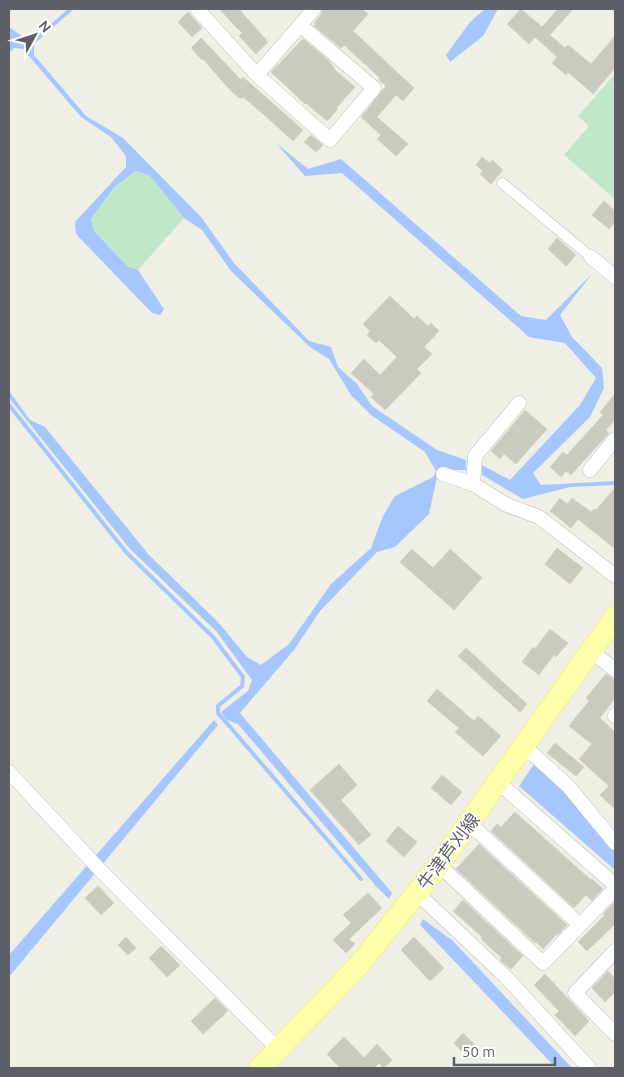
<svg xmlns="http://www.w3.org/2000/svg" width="624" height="1077" font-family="Ubuntu,'Noto Sans JP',sans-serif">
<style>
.green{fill:#c0e8c8}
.water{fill:#a5c6ff}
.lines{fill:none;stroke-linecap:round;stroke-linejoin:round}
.stream{stroke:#a5c6ff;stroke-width:4}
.building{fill:#cbcac1;stroke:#d5d3c3}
.pedestrian-casing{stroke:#bcbdc4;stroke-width:11}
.minor-casing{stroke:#bcbdc4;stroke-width:15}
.primary-casing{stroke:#f7ea57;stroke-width:22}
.pedestrian{stroke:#fff;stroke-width:10}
.minor{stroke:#fff;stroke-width:14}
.primary{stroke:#fcffaa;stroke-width:21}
.labels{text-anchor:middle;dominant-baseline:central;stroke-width:4;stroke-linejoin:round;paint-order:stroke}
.street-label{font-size:18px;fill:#5c5f66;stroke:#fff}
</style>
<rect width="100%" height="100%" fill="#f0efe5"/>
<path class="green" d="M615 74V199L564 155 589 126 578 116Z
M136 171 150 176 184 218 138 270 127 266 94 231 91 219 115 186Z"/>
<path class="water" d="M68 9H74L34 44V55L86 116 123 138 201 217 234 263 309 341 331 347 338 367 357 384 372 406 437 450 466 460V470H442L437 477 429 514 395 547 377 552 320 611 294 650 240 713 392 893 389 899 375 885 238 724 227 720 221 712 248 691 252 680 216 631 130 549 9 398V391L30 420 45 427 149 555 218 622 247 657 261 665 289 644 331 584 371 548 383 516 395 496 433 477 436 471 425 452 371 415 351 395 329 359 310 347 231 271 202 230 184 218 150 176 136 171 115 186 91 219 94 231 127 266 138 270 164 309 160 315 152 313 76 234 75 222 126 167V156L111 137 81 117 23 49 14 48 9 53 10 37 9 35V27L26 39 36 37Z
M485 9H498L483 36 450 62 446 55 470 22Z
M276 143 308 169 341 159 521 316 546 320 592 274 560 315 572 337 602 368 604 388 590 417 533 473 541 485 615 481V485L570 487 523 499 482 475V465L510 480 580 405 596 378 565 343 529 337 342 173 305 176Z
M214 720 218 725 9 977V955Z
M535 763 564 789 608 844 615 850V870L519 786Z
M423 919 453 941 572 1068H556L420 925Z"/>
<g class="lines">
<path class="stream" d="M9 405 126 552 213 637 243 677 242 686 218 706V713L361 879"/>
</g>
<path class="building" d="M219 9H239L268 42 256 54 239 36 242 33Z
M323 9H362L368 14 353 31 414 88 403 101 396 95 377 117 408 144 396 156 377 139 381 135 361 117 386 86 379 80 380 78 344 45 341 48 314 26 316 24 314 23 321 15Z
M521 9 542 27 558 9H573L550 35 565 48 568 45 591 64 615 36V68L593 94 568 72 566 75 552 63 557 57 535 37 529 44 507 24Z
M188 12 202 28 192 37 178 22Z
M201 38 241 80 243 77 303 130 293 141 262 113 243 97 241 99 231 91 203 59 202 60 191 48Z
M303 39 329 61 336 71 355 87 336 108 338 109 327 121 306 103 305 104 271 72Z
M311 135 323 145 316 152 304 142Z
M482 157 490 163 492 160 503 170 491 184 480 174 483 171 476 165Z
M604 201 615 211V222L609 229 592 215Z
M557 238 576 255 566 266 548 249Z
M390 296 414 319 417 316 428 326 431 323 439 331 424 347 432 354 417 369 421 373 385 410 371 397 374 394 351 373 364 359 380 375 397 357 379 340 376 343 367 335 370 331 363 324Z
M615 394V420L606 430 609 433 571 475 566 471 561 477 550 467 563 452 567 455 603 415 600 412Z
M525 410 547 429 516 464 504 454 500 459 491 451Z
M615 488V549L578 519 571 528 550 511 560 498 567 504 572 498 591 512 594 509 596 510Z
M557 548 583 568 570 584 545 564Z
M412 549 433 568 450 549 482 578 454 610 400 562Z
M550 629 568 643 556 657 554 655 539 675 522 662 533 647 535 649Z
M466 648 527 704 520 712 458 656Z
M606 674 615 680V698L600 718 615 732V809L600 795 609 786 579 759 592 744 569 726 589 701 586 698Z
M437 689 474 721 478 716 501 736 483 756 455 732 459 728 427 701Z
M555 743 584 767 576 776 547 753Z
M339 764 357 785 341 800 371 835 359 845 310 790Z
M442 775 462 792 451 805 431 788Z
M515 812 591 880 592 879 603 889 592 901 586 895 574 908 491 831 497 824 501 827Z
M398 826 417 842 404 857 386 841Z
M479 844 567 925 558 935 557 934 543 949 536 942 535 943 456 869Z
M98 886 114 903 101 915 85 898Z
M368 893 382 908 349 939 355 944 346 953 333 940 351 923 343 915Z
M463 900 523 956 511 969 500 960 502 958 481 939 482 937 453 911Z
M615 901V926L614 925 587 951 578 942 605 915 603 914Z
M126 937 136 948 128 955 118 945Z
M414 937 444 968 430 981 401 950Z
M161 946 180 965 167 977 149 958Z
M608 971 615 979V992L605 1002 592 988Z
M545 974 589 1021 575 1036 555 1015 559 1011 534 985Z
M215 998 228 1011 203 1034 191 1021Z
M463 1033 476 1046 466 1056 454 1043Z
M344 1037 364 1058 377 1044 392 1060 384 1068 379 1063 374 1068H340L327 1054Z"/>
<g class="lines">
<defs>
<path id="pedestrian" d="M502 183 591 257"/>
<path id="minor" d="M197 9 257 75 330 140 374 88 300 25
M257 75 314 9
M591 257 615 277
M590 470 615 439
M443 474 473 484 507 505 539 517 615 576
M473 484 475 456 519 403
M591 651 615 670
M615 715V716
M524 746 568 786 615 843
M9 772 101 871 279 1050
M498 782 615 885
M469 823 580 925
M439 865 543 963 615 889
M417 893 506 977 589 1068
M615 951 575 993 615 1034"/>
<path id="primary" d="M260 1068 358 966 439 865 615 617"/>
</defs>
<use href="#pedestrian" class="pedestrian-casing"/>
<use href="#minor" class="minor-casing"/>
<use href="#primary" class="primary-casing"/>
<use href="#pedestrian" class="pedestrian"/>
<use href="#minor" class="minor"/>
<use href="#primary" class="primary"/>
</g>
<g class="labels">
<g class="street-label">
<text transform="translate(448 851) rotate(-53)">牛津芦刈線</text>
</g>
</g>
<rect width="624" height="1077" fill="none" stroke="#5c5f66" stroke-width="20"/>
<g transform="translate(35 35) rotate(50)" stroke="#ffffff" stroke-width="4" paint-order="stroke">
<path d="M0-4L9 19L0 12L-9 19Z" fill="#5c5f66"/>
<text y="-8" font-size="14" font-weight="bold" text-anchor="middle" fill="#5c5f66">N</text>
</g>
<path d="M454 1057v8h101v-8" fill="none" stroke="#5c5f66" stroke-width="2.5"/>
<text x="462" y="1057" font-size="15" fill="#5c5f66" stroke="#ffffff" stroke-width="4" paint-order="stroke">50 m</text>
</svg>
